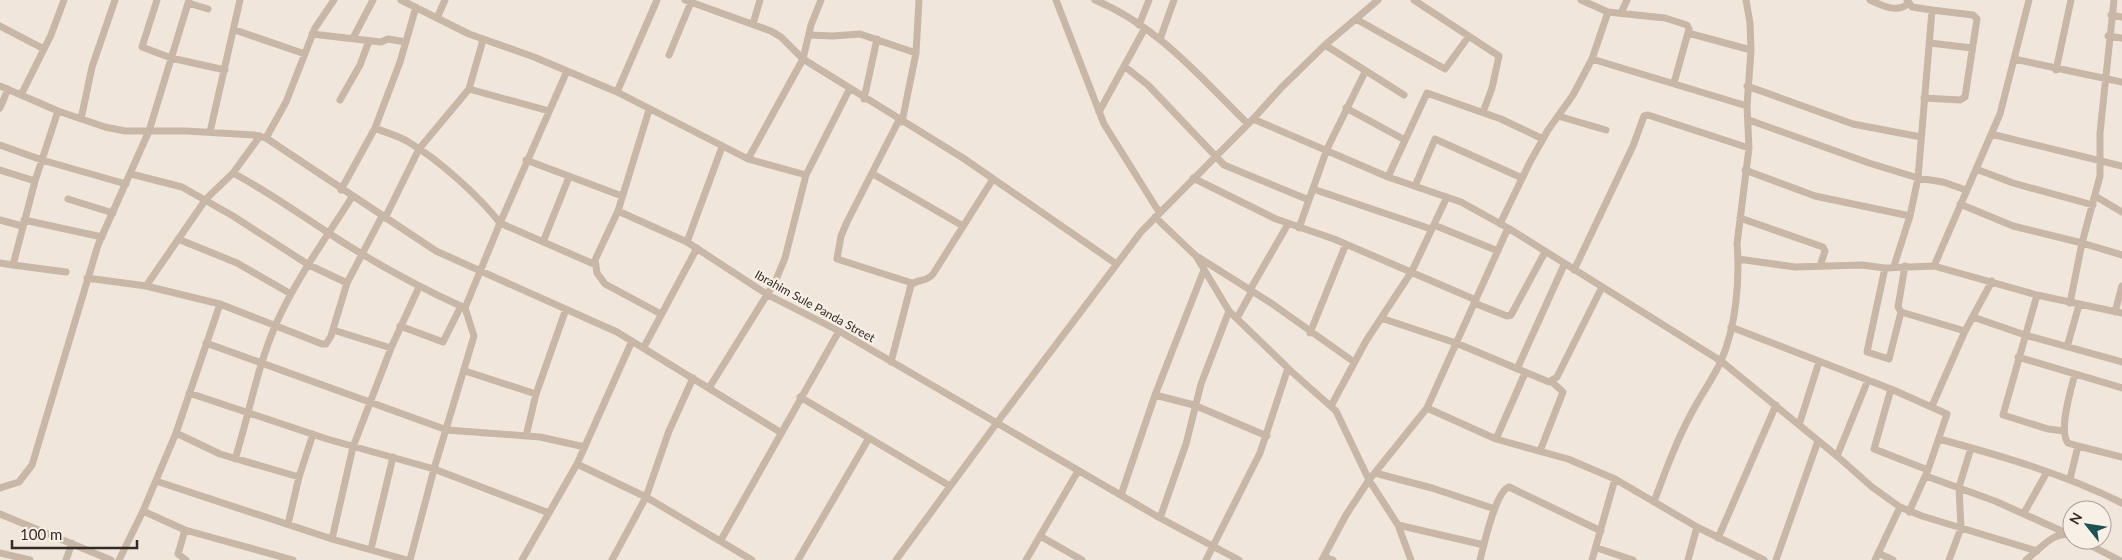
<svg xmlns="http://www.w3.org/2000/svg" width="2122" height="560" font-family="Lato,sans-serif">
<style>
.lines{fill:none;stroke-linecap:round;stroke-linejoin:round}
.street{stroke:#c8b6a7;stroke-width:7}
.labels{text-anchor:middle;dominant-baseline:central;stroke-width:4.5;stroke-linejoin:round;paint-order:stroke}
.street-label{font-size:12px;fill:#342b27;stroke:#f8f0e7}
</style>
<rect width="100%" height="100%" fill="#f0e6db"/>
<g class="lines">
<path class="street" d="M157 0 142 47 171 58 225 70
M401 0 469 34 534 57 617 92 748 159 806 175
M685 0 771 31 781 37 803 59 963 158 1115 263
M1056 0 1104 124 1159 212
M1095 0C1158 26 1201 78 1248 124
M1414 0 1499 56 1492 88 1483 112
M1581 0 1608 12 1665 18 1687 25 1689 29 1674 83
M1870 0C1883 6 1896 13 1908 4
M188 3 208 9
M1608 12 1592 59 1747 106
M1621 13 1627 0
M2111 15 2122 17
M437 18 445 0
M1356 19 1445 69 1469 36
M753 24 760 0
M1139 25 1149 0
M0 26 44 49
M235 30 305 54
M1688 33 1751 50
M312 34 381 42 388 39 406 42
M809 35 833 36 860 34 916 53
M2108 36 2122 38
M353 38 373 0
M1160 39 1174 0
M1930 43 1972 48
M1325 45 1404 95
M669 55 692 0
M2014 59 2122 82
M1124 66 1148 85 1224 165 1309 200
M2056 70 2071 0
M567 71 500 223 596 265
M0 86 58 111 105 127 125 131H186L254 135 266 138 436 251 617 332 780 432
M1747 86 1853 124 1921 137
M469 89 549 111
M617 92 657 0
M21 95 51 35 64 0
M1924 98 1960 100 1965 97 1977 19 1973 15 1932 10
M864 99 877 39
M340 100 360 65 369 41
M0 108 8 89
M1346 108 1405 140
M649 110 618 211 595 260 597 273 605 284 661 314
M1099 112 1145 28
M1558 116 1606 130
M81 119 92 67 115 0
M1253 119 1388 177 1461 202 1508 228 1721 361 1837 456 1872 487 1900 507 1922 516 2037 551
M899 120 847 222 841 236 837 259 912 283
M1749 120 1869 163 1918 178 1943 182 1966 190
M902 122 916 53 919 0
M210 132 240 0
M1991 134 2122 166
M266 138 286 102 315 28 334 0
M0 145 42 160 126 184
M748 159 803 59 811 25 821 0
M526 160 622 196
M1976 169 2013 183 2093 205
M0 170 35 181
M1745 170 1815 196 1910 216
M233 173C267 191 298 213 330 234 373 262 418 287 465 308
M131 174 182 187 233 216 309 265 347 283
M873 174 963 226
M1388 177 1427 93 1501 119 1543 139
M1193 178 1276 219 1334 239 1476 300
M1415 186 1435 139 1522 178
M1313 189 1431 229
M341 190 375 128
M2095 196 2122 212
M68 199 113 213
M1960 204 2013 226 2082 243 2122 255
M618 211 687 242 768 295 839 331 1160 518 1239 560
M1155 217 1196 256 1229 311 1292 372 1336 411 1369 480 1398 525 1411 560
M385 218 419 149 469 89 483 40
M1740 218 1823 247 1825 251 1820 266
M0 220 22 226
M24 220 102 237
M1500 224 1530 162 1548 130 1573 95 1592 59
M1434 225 1498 251
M1299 228 1327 149 1365 72
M178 239 237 263 291 294
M543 242 569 177
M687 242 722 147
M1198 257 1271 303 1354 362
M1738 259 1795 267 1862 265 1885 268 1934 266 2037 295 2122 313
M0 263 13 265 35 181 58 111
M13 265 66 272
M1894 266 1910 216 1918 178 1932 10 1912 7 1907 0
M1905 266 1898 307 1901 312 1965 331
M1934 266 2000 114 2029 0
M1885 268 1867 352 1889 359 1901 312
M1574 270 1633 146 1644 116 1648 115 1749 148
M87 278 146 286 220 304 322 344H326L331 336 347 283 382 216
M146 286 206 199 233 173 260 136
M1250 290 1288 224
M2037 295 2003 415 2048 429 2064 431
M1474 303 1507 316 1511 315 1545 252
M2070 303 2082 243 2100 176V133L2114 0
M2115 312 2122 286
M1973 317 2025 335 2122 362
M1237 318 1252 291
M1381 318 1456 343 1549 382 1557 377 1602 287
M400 326 443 342 461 306
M1731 327 1891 389 1947 414 1928 470 1909 512
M333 330 391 348
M1310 333 1346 244
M206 343 447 430 540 437 585 447
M644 347 697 248
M2067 347 2079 305
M2018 357 2122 388
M891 362 911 285C917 279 927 282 933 274L993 179
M1517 369 1564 265
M465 371 536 394
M2075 374C2071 389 2058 431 2068 443L2078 446
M709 388 775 282 785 258 806 175 849 90
M1891 389 1874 449 1928 470
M189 393 327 439 434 469 549 513
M1155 395 1194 405 1267 436
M800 397 950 486
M1331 406 1366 341 1412 271 1447 197
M1932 406 1965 331 1992 281
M1427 408 1496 439 1568 459 1615 479 1697 527 1764 560
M1799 425 1819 362
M176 433 220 454 299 477
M526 436 536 394 566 309
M1496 439 1525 373
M1939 439C2002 456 2064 474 2122 503
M1540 451 1563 392 1551 381
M1837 456 1868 380
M235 459C249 415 257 367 276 324 296 279 326 238 352 197
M577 464 646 497 752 560
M1375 473 1432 488 1495 509
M1926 476 1995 501 2066 533
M2070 479 2078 446 2122 457
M156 481 332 539 407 560
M0 488 19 482 32 465 98 245 149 131 189 0
M1121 495 1155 395 1204 270
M1654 502C1665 472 1676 442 1691 414 1700 396 1713 379 1721 361 1736 327 1740 280 1737 244L1749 148 1747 106 1751 50 1750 23 1746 0
M143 511 185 530 293 560
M2024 513 2047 472
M0 514 111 560
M1160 518 1186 444 1201 384 1229 311
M288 524 299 477 313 434
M1398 525 1484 545
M185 530 178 554 186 560
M1040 536 1082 560
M1718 538 1776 405
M332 539 353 447 391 348 419 287
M721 540 839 331
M2080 540 2119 560
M1597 548 1633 560
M371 549 393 457
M0 553 30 560
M1878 553 1893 560
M1324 557 1333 560
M66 560 72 543
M119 560 143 511 176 433 220 304
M410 560 434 469 474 336 465 308 500 223C479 196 439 160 410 143 400 136 386 133 375 128L400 62 416 7
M522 560 577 464 632 341
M612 560 646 497 669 431 693 378
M798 560 869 438
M896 560 996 424 1141 232 1253 119 1282 87 1325 45 1378 0
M1026 560 1078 471
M1206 560 1260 453 1288 368
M1322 560 1346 515 1369 480 1427 408 1508 228
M1480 560C1484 545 1495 492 1509 487L1601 531
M1592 560 1615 479
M1688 560 1697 527
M1776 560 1818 441
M1875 560 1900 507
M1949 560 1961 528 1959 487 1971 448
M2026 560C2038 551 2056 528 2072 536"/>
</g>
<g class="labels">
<g class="street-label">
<text transform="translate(815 306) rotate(29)">Ibrahim Sule Panda Street</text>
</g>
</g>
<g transform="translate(2087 525) rotate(300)"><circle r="24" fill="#f8f0e7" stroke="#aaa19a"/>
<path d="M0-4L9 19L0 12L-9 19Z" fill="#1f5154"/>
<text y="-8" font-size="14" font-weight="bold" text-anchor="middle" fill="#342b27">N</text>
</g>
<path d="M12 540v8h125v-8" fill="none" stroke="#342b27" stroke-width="2.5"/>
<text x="20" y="540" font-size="15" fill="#342b27" stroke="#f8f0e7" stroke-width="4" paint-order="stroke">100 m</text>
</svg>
